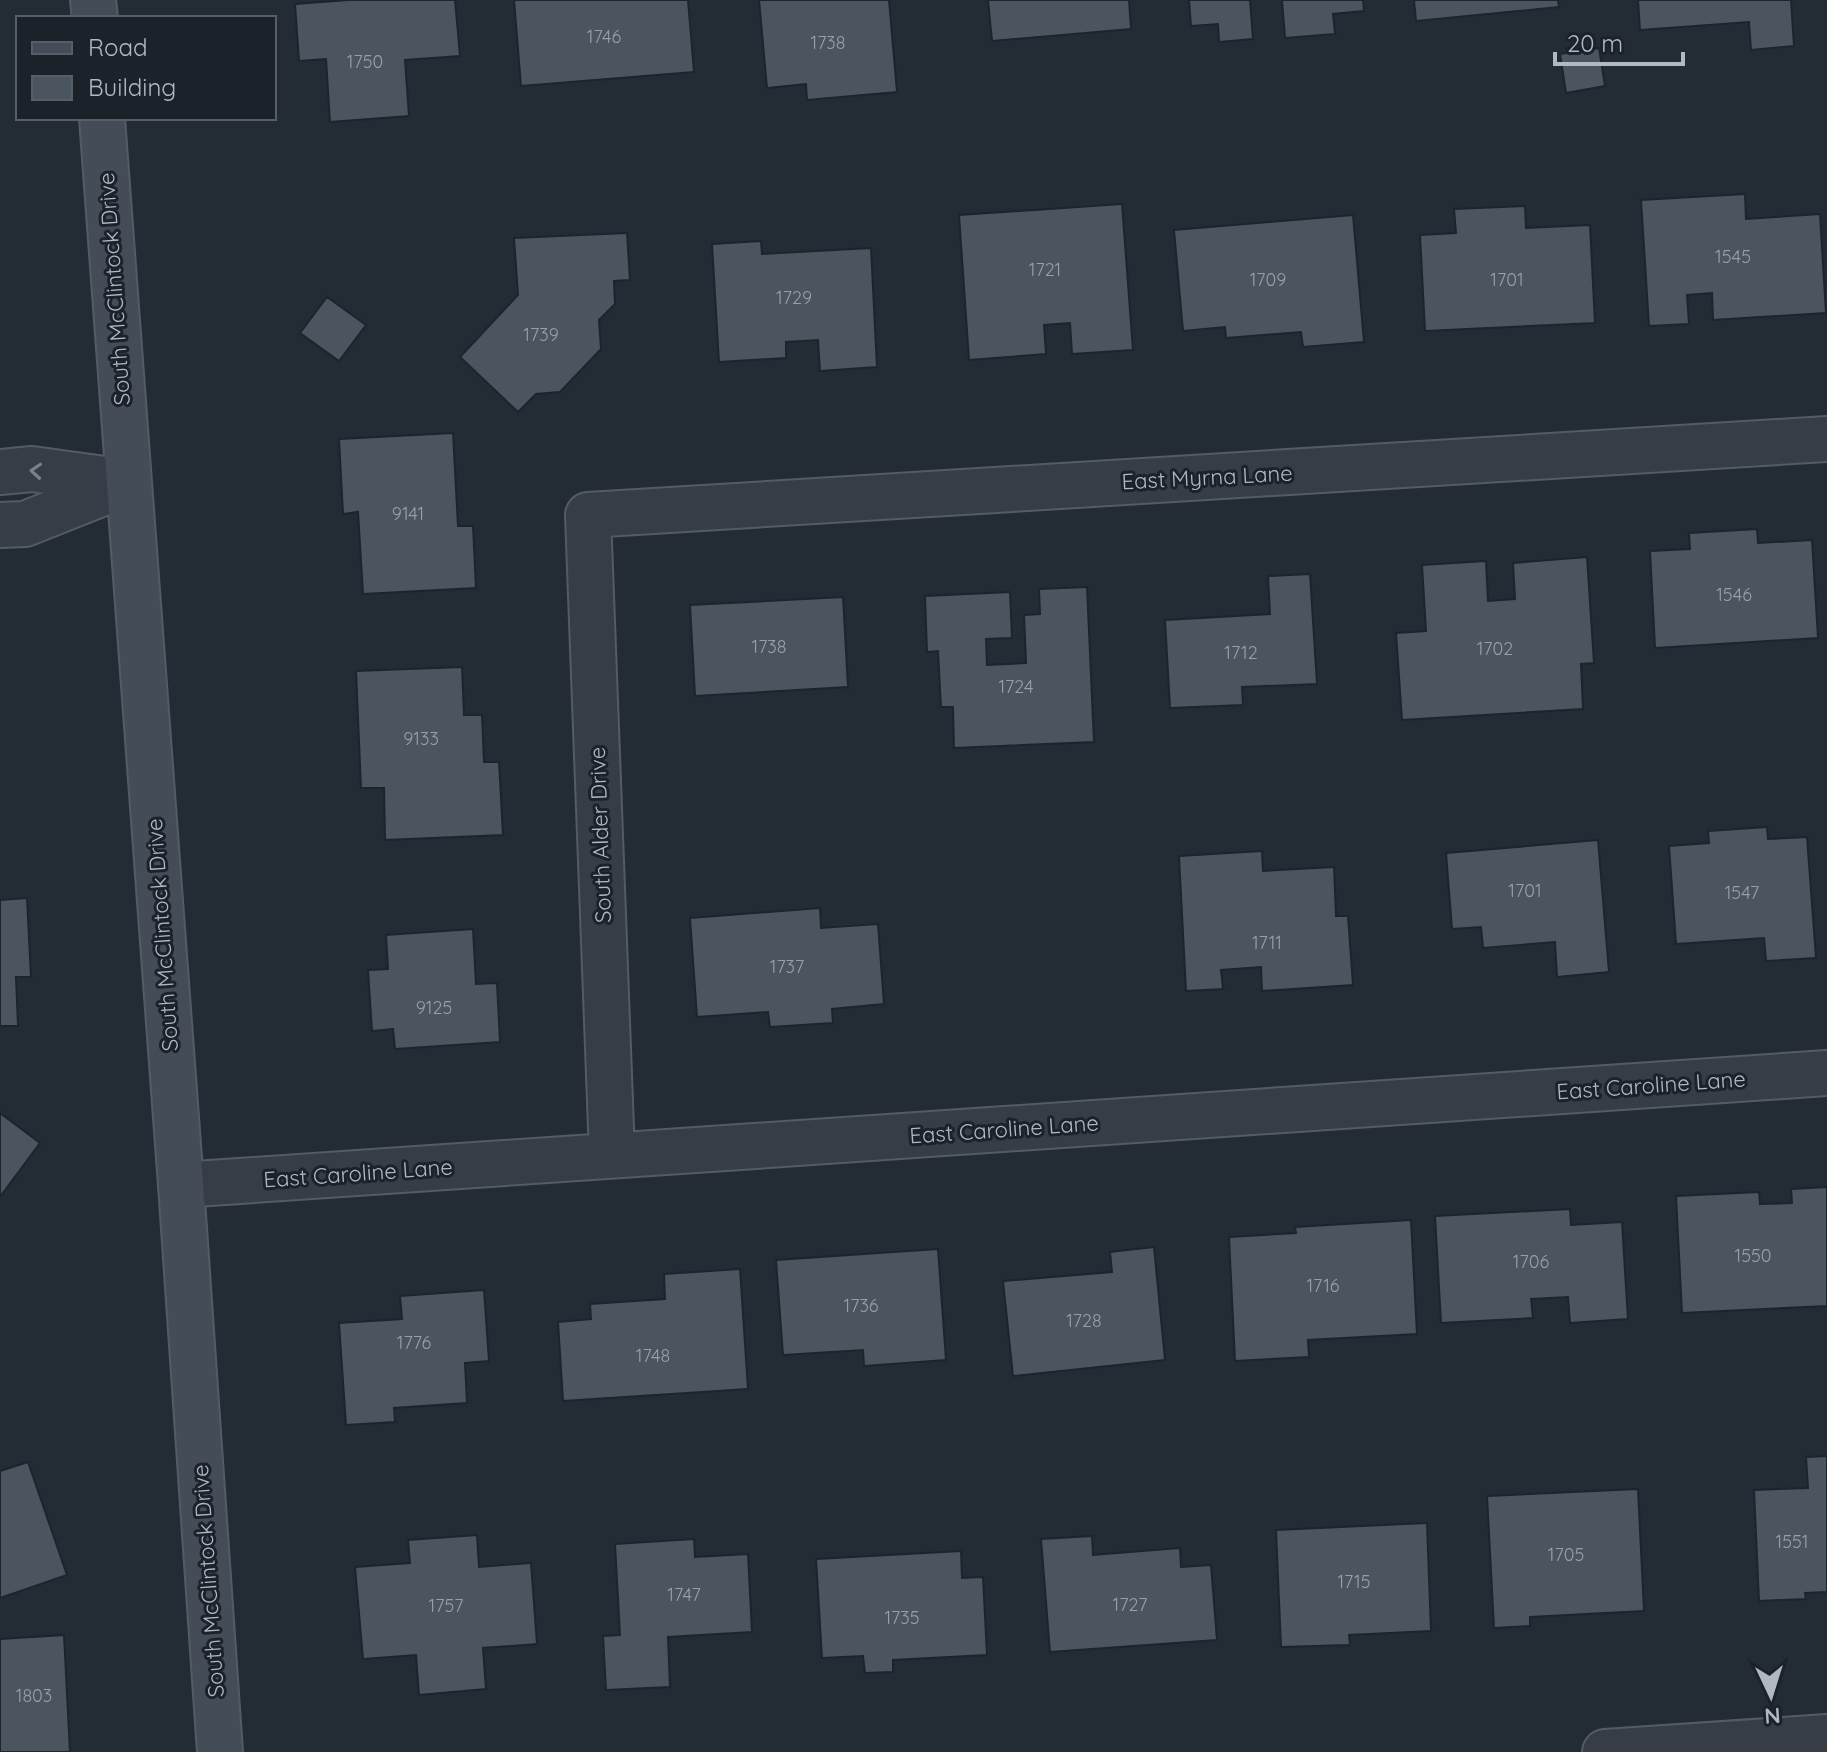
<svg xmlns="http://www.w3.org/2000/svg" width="1827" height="1752" font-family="Quicksand,sans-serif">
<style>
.building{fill:#4b5560;stroke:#1d242c;stroke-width:2}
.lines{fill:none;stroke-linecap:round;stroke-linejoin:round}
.minor-casing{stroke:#535b63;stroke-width:48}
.secondary-casing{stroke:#535b63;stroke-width:48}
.minor{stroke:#363d46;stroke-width:44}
.secondary{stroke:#444c58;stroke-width:44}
.oneway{stroke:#79818a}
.labels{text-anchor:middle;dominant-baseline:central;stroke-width:6;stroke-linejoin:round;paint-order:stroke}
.number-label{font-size:18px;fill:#979faa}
.street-label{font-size:22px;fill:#b0b8c2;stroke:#1b222a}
</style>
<rect width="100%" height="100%" fill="#232b35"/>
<path class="building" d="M349 0H455L460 56 405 60 409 116 330 122 326 59 299 61 295 4Z
M514 0H688L694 72 521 86Z
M759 0H889L897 92 807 100 806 84 767 88Z
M988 0H1129L1131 29 992 41Z
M1189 0H1250L1253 39 1219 42 1218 24 1191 26Z
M1282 0H1363L1364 11 1333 14 1335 34 1285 38Z
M1414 0H1558L1559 7 1416 21Z
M1638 0H1791L1794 46 1751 50 1749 22 1640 30Z
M1599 48 1605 86 1566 93 1560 54Z
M1745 194 1746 219 1820 214 1826 313 1713 320 1712 293 1687 295 1689 324 1649 326 1641 200Z
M1122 204 1133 350 1072 354 1070 323 1044 325 1046 354 969 360 959 215Z
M1525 206 1526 228 1590 225 1595 323 1425 331 1420 235 1456 233 1454 209Z
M1353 215 1364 342 1303 347 1301 332 1226 338 1225 327 1183 331 1174 230Z
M627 233 630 280 614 281 615 304 599 320 601 349 560 392 536 394 518 412 460 357 518 295 514 238Z
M761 241 762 254 871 248 877 367 820 371 818 340 786 342V358L719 362 712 244Z
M327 297 366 325 339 361 300 333Z
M453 433 458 526H473L476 588 363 594 358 512 343 514 339 439Z
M1757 529 1758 543 1812 540 1818 638 1655 648 1650 551 1690 549 1689 533Z
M1587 557 1594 663 1581 664 1583 709 1402 720 1396 633 1426 631 1422 565 1486 561 1488 601 1515 599 1513 563Z
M1310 574 1317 684 1242 687 1243 705 1170 708 1165 620 1270 614 1268 576Z
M1087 587 1094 742 954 748 953 707H941L938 651 927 652 925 596 1010 592 1012 638 986 639 987 665 1026 663 1024 615 1040 614 1039 589Z
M843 597 848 687 695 696 690 605Z
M462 667 464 715H482L484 762H499L503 835 385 840 384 788H361L356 671Z
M1767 827 1768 839 1807 837 1816 958 1766 961 1764 938 1676 944 1669 846 1709 843 1708 831Z
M1598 840 1609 972 1557 977 1555 942 1483 948 1481 927 1452 929 1446 853Z
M1262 851 1263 871 1334 867 1336 916H1348L1353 985 1262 991 1261 967 1221 970 1223 989 1186 991 1179 856Z
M27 898 31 977H16L18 1026H0V900Z
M820 908 821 928 878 924 884 1004 832 1009 833 1023 770 1027 768 1012 697 1017 690 918Z
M473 929 476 984 497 983 500 1042 395 1049 393 1029 372 1031 368 970 388 969 386 935Z
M0 1113 40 1143 0 1197Z
M1827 1187V1306L1682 1313 1676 1196 1759 1192 1760 1204 1792 1203 1791 1189Z
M1570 1209 1571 1225 1622 1222 1628 1319 1570 1323 1568 1297 1531 1299 1533 1318 1441 1323 1435 1216Z
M1411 1220 1417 1334 1308 1340 1309 1357 1235 1361 1229 1237 1296 1233 1295 1227Z
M1154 1247 1165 1360 1013 1376 1003 1281 1112 1272 1110 1252Z
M938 1249 946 1360 864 1366 863 1350 783 1355 776 1260Z
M740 1269 748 1389 563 1401 558 1322 591 1319 590 1304 665 1299 664 1274Z
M484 1290 489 1361 465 1363 467 1403 394 1408 395 1422 346 1425 339 1323 402 1319 400 1296Z
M1827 1456V1592L1805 1593 1806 1599 1759 1601 1754 1490 1808 1488 1806 1457Z
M28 1462 67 1575 0 1598V1471Z
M1638 1489 1644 1611 1530 1617V1626L1494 1628 1487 1496Z
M1427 1523 1431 1631 1349 1635 1350 1645 1281 1647 1276 1530Z
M477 1535 479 1567 531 1563 537 1644 483 1648 486 1689 419 1695 416 1655 363 1659 355 1567 410 1563 408 1540Z
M1092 1536 1093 1555 1180 1548 1181 1567 1211 1565 1217 1640 1050 1652 1041 1539Z
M694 1539 695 1557 748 1554 752 1632 668 1637 670 1687 606 1690 603 1636 620 1635 615 1544Z
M961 1551 962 1578 983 1577 987 1655 893 1660V1672L865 1673 863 1656 822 1658 816 1559Z
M64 1635 70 1752H0V1639Z"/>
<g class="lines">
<defs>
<path id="minor" d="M0 472 32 469 126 482
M0 525 25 524 128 483
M612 1155 588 515 1827 439
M181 1185 1827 1073
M1605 1752 1827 1737"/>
<path id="secondary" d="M93 0 95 18
M102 118 181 1185 220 1752"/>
</defs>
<use href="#minor" class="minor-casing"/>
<use href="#secondary" class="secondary-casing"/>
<use href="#minor" class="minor"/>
<use href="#secondary" class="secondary"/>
</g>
<defs><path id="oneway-chevron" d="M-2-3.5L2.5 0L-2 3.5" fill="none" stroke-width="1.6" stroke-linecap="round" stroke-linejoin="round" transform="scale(2)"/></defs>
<use class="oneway" href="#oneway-chevron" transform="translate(36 471) rotate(-176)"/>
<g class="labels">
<g class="number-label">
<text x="604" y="36">1746</text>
<text x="828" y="42">1738</text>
<text x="365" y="61">1750</text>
<text x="1733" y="256">1545</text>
<text x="1045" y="269">1721</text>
<text x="1268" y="279">1709</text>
<text x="1507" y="279">1701</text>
<text x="794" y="297">1729</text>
<text x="541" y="334">1739</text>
<text x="408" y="513">9141</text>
<text x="1734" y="594">1546</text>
<text x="769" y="646">1738</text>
<text x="1495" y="648">1702</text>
<text x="1241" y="652">1712</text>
<text x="1016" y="686">1724</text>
<text x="421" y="738">9133</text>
<text x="1525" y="890">1701</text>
<text x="1742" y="892">1547</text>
<text x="1267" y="942">1711</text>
<text x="787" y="966">1737</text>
<text x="434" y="1007">9125</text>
<text x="1753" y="1255">1550</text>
<text x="1531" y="1261">1706</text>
<text x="1323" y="1285">1716</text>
<text x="861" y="1305">1736</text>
<text x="1084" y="1320">1728</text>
<text x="414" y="1342">1776</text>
<text x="653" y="1355">1748</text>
<text x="1792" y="1541">1551</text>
<text x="1566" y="1554">1705</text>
<text x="1354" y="1581">1715</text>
<text x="684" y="1594">1747</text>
<text x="1130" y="1604">1727</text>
<text x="446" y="1605">1757</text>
<text x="902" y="1617">1735</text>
<text x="34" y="1695">1803</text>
</g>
<g class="street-label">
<text transform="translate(114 289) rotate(-94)">South McClintock Drive</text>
<text transform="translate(1207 477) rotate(-3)">East Myrna Lane</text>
<text transform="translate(600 835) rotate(-92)">South Alder Drive</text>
<text transform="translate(162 935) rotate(-94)">South McClintock Drive</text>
<text transform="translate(1651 1085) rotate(-4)">East Caroline Lane</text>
<text transform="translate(1004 1129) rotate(-4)">East Caroline Lane</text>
<text transform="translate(358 1173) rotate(-4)">East Caroline Lane</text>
<text transform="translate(208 1581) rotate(-94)">South McClintock Drive</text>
</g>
</g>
<rect x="16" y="16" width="260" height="104" fill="#1b222a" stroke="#575e67" stroke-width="2"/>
<rect x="32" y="42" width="40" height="12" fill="#444c58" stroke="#575e67" stroke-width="2"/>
<text x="88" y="56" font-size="24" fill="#b0b8c2">Road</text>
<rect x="32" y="76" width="40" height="24" fill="#4b5560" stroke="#575e67" stroke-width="2"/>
<text x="88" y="96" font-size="24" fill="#b0b8c2">Building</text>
<g transform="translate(1771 1696) rotate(176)" stroke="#1b222a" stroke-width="6" paint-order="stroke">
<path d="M0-6L14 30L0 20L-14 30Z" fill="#b0b8c2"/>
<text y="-12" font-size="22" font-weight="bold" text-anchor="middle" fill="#b0b8c2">N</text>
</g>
<path d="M1555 52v12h128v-12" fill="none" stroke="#b0b8c2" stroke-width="4"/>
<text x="1567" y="52" font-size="24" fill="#b0b8c2" stroke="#1b222a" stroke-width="6" paint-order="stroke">20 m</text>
</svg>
